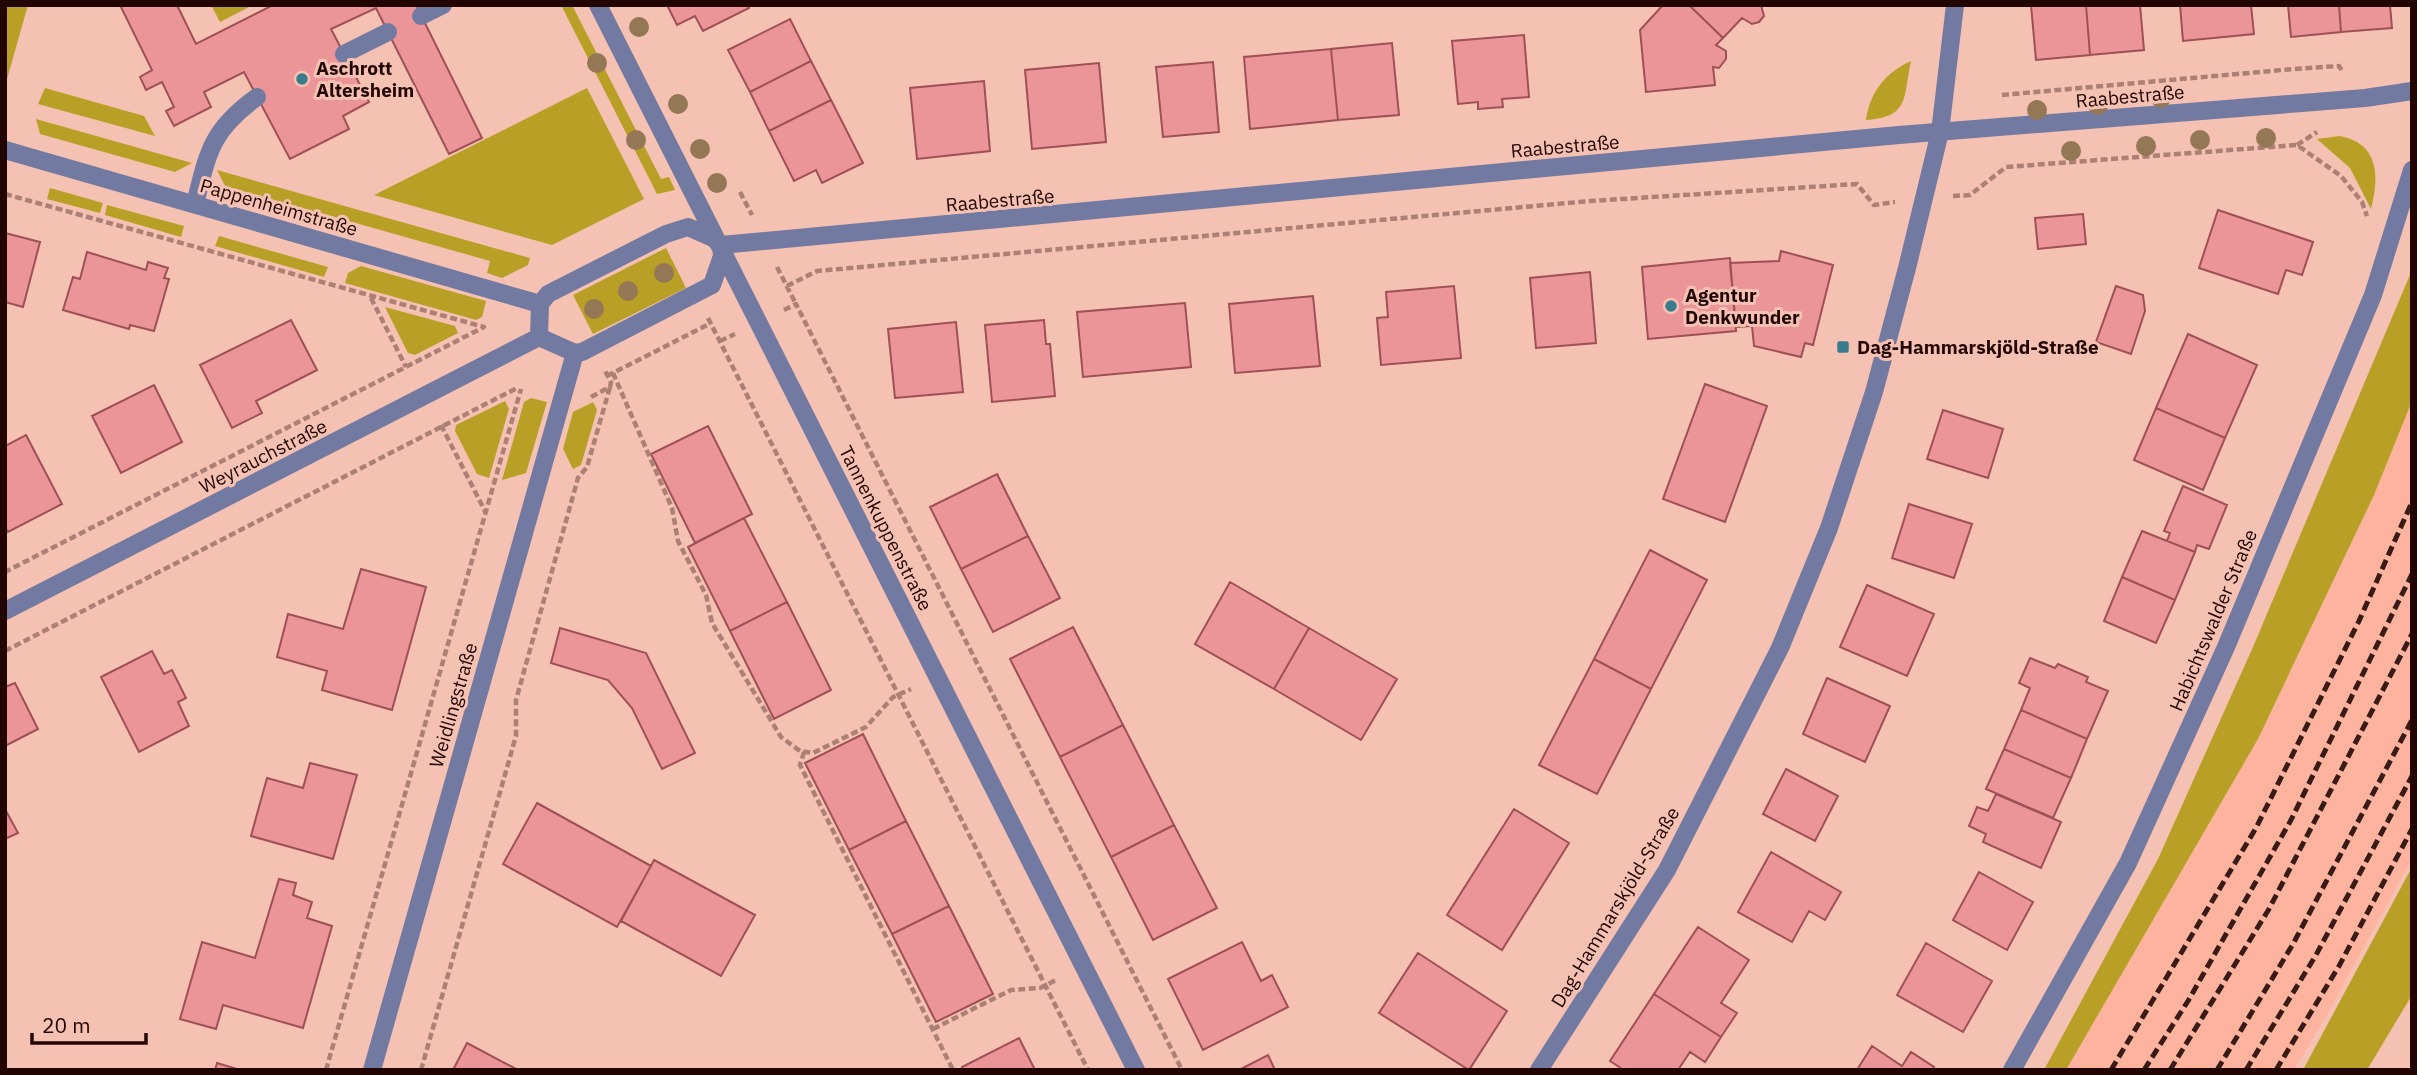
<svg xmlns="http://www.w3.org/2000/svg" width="2417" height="1075" font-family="'IBM Plex Sans',sans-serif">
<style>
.built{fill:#fdb39e}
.green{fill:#b8a027}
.building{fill:#ec9599;stroke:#9f5055;stroke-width:2}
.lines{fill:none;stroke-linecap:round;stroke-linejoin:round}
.path{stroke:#ac8075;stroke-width:4.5;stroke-dasharray:7 3.5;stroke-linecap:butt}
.service{stroke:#737aa1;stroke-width:18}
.minor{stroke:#737aa1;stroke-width:18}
.tertiary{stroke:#737aa1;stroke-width:18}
.rail{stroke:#391a15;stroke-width:5;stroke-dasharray:10 5;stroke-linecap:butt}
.tree{fill:#947754}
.poi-dot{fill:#387b8c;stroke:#f5c1b2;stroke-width:2.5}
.labels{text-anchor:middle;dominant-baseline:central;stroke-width:6;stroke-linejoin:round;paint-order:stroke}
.poi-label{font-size:19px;font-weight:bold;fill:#220501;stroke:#f5c1b2;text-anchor:start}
.street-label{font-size:19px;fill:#220501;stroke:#f5c1b2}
</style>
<rect width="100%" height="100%" fill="#f5c1b2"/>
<path class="built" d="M2412 401V858L2328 1013 2294 1070H2066L2258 739 2374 495Z"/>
<path class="green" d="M5 5H28L5 86Z
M211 5H253L220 22Z
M561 5H572L661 179 669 177 675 190 657 194Z
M1911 61C1903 98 1910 117 1866 120 1870 92 1886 72 1911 61Z
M45 88 144 116 155 136 38 104Z
M587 88 644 199 552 245 374 195Z
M36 119 192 163 175 172 40 134Z
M2340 136C2380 144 2379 177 2371 209L2350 168 2317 139Z
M217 170 530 258 528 265 502 278 487 273 490 261 225 186Z
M50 188 103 203 100 213 47 199Z
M107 205 184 226 181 237 105 215Z
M219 236 328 267 324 277 215 246Z
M666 248 686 288 593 334 573 295Z
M361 266 486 301 482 317 476 320 345 283 348 273Z
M2412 270V401L2374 495 2258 739 2066 1070H2044L2158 859 2253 647Z
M385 307 455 326 458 333 415 355 408 353Z
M531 398 547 402 526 473 502 480 524 402Z
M505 401 509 409 489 478 477 474 455 431 456 425Z
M593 402 597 410 581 465 573 469 563 449 573 412Z
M2412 867V995L2367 1070H2303Z"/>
<path class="building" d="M120 5H177L196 44 273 5H416L482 138 449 154 376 8 331 29 369 102 343 116 349 129 290 159 244 72 204 92 211 107 174 126 166 111 174 107 162 82 146 90 140 77 152 70Z
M667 5H748L749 8 703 31 695 16 677 25Z
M1663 5H1689L1723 38 1716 45 1726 51V59L1719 68 1713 67 1715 85 1646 92 1640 30Z
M1689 5H1761L1764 16 1759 22 1752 24 1742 18 1723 38Z
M2031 5H2086L2090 55 2036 60Z
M2086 5H2140L2144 50 2090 55Z
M2180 5H2251L2254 34 2183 41Z
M2288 5H2339L2341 32 2291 37Z
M2339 5H2390L2392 28 2341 32Z
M790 19 811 61 750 92 728 50Z
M1524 35 1529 97 1502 99 1503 107 1478 109V102L1458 104 1452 41Z
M1392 43 1399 115 1338 120 1331 49Z
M1331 49 1338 120 1250 129 1244 57Z
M811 61 831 100 769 131 750 92Z
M1213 62 1219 132 1163 137 1156 67Z
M1099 63 1106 142 1032 149 1025 70Z
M984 81 990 151 917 159 910 88Z
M831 100 863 163 822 183 816 170 794 181 769 131Z
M2218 210 2313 242 2302 275 2286 270 2278 294 2199 268Z
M2083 214 2086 244 2038 249 2035 218Z
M5 233 40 242 23 307 5 302Z
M1781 251 1833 265 1813 345 1805 343 1801 357 1754 346 1752 326 1736 327 1730 263 1779 261Z
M87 252 146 270 148 262 168 268 164 278 169 279 154 331 130 325 129 329 63 310 73 277 80 279Z
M1730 258 1736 331 1648 339 1642 267Z
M1590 272 1596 343 1536 348 1530 278Z
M1454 286 1461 358 1381 365 1377 318 1388 317 1386 292Z
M2116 286 2143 295 2145 311 2131 354 2096 342Z
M1313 296 1320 366 1235 373 1229 304Z
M1185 303 1191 367 1083 377 1077 312Z
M291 320 317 370 256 401 262 413 232 428 200 365Z
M1044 320 1046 344H1050L1055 396 992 402 985 325Z
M956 322 963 392 895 398 888 329Z
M2188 334 2257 365 2225 438 2156 408Z
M1705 384 1767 406 1725 522 1663 499Z
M154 385 182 442 121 473 92 416Z
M2156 408 2225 438 2203 490 2134 460Z
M1943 410 2003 429 1988 478 1927 459Z
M708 426 752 514 695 543 651 454Z
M26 435 62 504 8 532 5 527V446Z
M997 474 1028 536 961 569 930 507Z
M2183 486 2227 505 2209 549 2197 545 2195 552 2167 541 2170 533 2164 531Z
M1909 504 1972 524 1954 578 1892 558Z
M744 518 787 602 730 631 688 547Z
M2142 531 2195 552 2175 600 2122 577Z
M1028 536 1060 598 993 632 961 569Z
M1650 550 1707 580 1651 689 1594 659Z
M361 569 426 587 392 710 322 690 327 671 277 657 288 614 343 629Z
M2122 577 2175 600 2156 643 2104 621Z
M1230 582 1309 628 1274 689 1195 644Z
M1867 585 1934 614 1907 676 1840 647Z
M787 602 831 690 774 719 730 631Z
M1073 627 1123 725 1060 757 1010 659Z
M560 628 646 653 695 753 662 769 632 708 608 680 551 663Z
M1309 628 1397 679 1361 740 1274 689Z
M152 651 164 674 172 670 186 698 178 702 189 726 139 752 101 677Z
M2030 658 2055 668 2058 664 2088 677 2086 682 2108 691 2087 739 2021 710 2030 688 2019 683Z
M1594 659 1651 689 1597 794 1539 765Z
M1827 678 1890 706 1865 762 1803 734Z
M15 683 38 729 5 746V687Z
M2021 710 2087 739 2071 778 2004 749Z
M1123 725 1174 825 1111 857 1060 757Z
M863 734 906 821 849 850 805 763Z
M2004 749 2071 778 2053 818 1986 789Z
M310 763 357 775 333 859 251 836 267 778 303 788Z
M1786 769 1838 796 1815 841 1763 814Z
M1996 794 2061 822 2041 868 1983 842 1986 834 1969 826 1977 807 1988 811Z
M537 803 651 866 617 927 503 864Z
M5 809 18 833 5 839Z
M1514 809 1569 843 1502 950 1447 915Z
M906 821 949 906 892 934 849 850Z
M1174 825 1217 908 1153 940 1111 857Z
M1771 852 1841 892 1825 920 1809 911 1792 942 1738 912Z
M654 860 755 915 721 976 621 921Z
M1979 872 2033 902 2007 950 1953 920Z
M279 879 296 883 293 895 312 902 307 918 332 926 303 1028 223 1005 216 1029 180 1019 202 942 255 958Z
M949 906 993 994 936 1022 892 934Z
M1698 927 1749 960 1721 1003 1737 1013 1721 1037 1654 994Z
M1242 942 1261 981 1272 975 1288 1007 1203 1050 1168 979Z
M1926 943 1992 981 1963 1032 1897 995Z
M1418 953 1507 1011 1469 1070 1379 1013Z
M1654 994 1721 1037 1705 1062 1690 1052 1678 1070H1624L1610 1061Z
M1019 1038 1035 1070H963L962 1067Z
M467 1043 518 1070H453Z
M1872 1046 1902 1066 1911 1052 1934 1067 1933 1070H1857Z
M1268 1055 1275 1070H1239Z
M217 1063 240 1070H215Z"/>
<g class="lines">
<path class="path" d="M2002 95 2293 69 2339 66 2343 72
M2297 145 2317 132
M740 192 752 215
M5 194 484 327 5 572
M1953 196 1970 195 2006 167 2297 145 2341 176 2362 202 2367 216
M777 267 796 304
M787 286 817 271 1590 201 1857 184 1874 205 1895 202
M371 298 406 367
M784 310 796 304 1182 1070
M708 318 1088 1070
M720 341 735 334
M613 373 672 508 678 541 706 595 712 623 781 737 800 751 813 753 866 727 893 697 911 689
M607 376 711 323
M591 397 610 387 611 382 604 369
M441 425 486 513
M5 651 517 388
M804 752 800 765 953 1070
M933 1029 1011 990 1040 988 1058 979
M326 1070 521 389
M421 1070 516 736V700L578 478 587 467 610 387"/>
<path class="service" d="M421 16 443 5
M344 54 388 32
M195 204C208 152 211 130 257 97"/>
<path class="minor" d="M598 5 1136 1070
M5 150 540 304
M688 227 713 238 721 245 722 256 712 285 582 352 575 353 539 337 540 304 548 294 666 234Z
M721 245 1899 135 2365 98 2412 91
M5 611 539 337
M372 1070 575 353
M2012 1070 2128 863 2226 647 2373 295 2412 170"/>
<path class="tertiary" d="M1539 1070 1667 870 1780 648 1829 528 1874 392 1907 268 1940 132 1955 5"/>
<path class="rail" d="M2111 1070 2256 828 2359 621 2412 502
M2144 1070 2188 1001 2291 820 2412 574
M2170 1070 2269 909 2412 634
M2217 1070 2293 944 2412 720
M2246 1070 2316 955 2412 776
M2276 1070 2339 966 2412 829"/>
</g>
<g class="tree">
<circle cx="639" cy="27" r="10"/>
<circle cx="597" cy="63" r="10"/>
<circle cx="2161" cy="98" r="10"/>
<circle cx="678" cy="104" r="10"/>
<circle cx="2098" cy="105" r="10"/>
<circle cx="2037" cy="110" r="10"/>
<circle cx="2266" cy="138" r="10"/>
<circle cx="636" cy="140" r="10"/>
<circle cx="2200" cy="140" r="10"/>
<circle cx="2146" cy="146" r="10"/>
<circle cx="700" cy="149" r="10"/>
<circle cx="2071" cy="151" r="10"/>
<circle cx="717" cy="183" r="10"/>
<circle cx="664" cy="273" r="10"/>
<circle cx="628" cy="291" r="10"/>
<circle cx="594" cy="309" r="10"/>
</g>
<g class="poi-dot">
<circle cx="302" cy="79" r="7"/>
<circle cx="1671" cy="306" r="7"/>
<rect x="1836" y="340" width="14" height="14" rx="3.5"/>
</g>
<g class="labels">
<g class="poi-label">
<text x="316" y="68">Aschrott<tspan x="316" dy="22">Altersheim</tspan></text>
<text x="1685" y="295">Agentur<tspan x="1685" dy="22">Denkwunder</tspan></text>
<text x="1857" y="347">Dag-Hammarskjöld-Straße</text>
</g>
<g class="street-label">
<text transform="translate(2130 96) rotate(-5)">Raabestraße</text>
<text transform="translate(1565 146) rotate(-5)">Raabestraße</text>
<text transform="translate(1000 200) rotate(-5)">Raabestraße</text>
<text transform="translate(279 207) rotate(16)">Pappenheimstraße</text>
<text transform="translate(263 456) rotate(-27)">Weyrauchstraße</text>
<text transform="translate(886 528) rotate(63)">Tannenkuppenstraße</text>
<text transform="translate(2213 620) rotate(-67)">Habichtswalder Straße</text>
<text transform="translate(453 705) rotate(-74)">Weidlingstraße</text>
<text transform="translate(1615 907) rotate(-59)">Dag-Hammarskjöld-Straße</text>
</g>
</g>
<rect width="2417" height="1075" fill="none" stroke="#220501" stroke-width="14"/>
<path d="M32 1033v10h114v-10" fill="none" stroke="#220501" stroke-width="3.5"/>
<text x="42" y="1033" font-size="21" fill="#220501" stroke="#f5c1b2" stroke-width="5" paint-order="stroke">20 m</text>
</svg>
